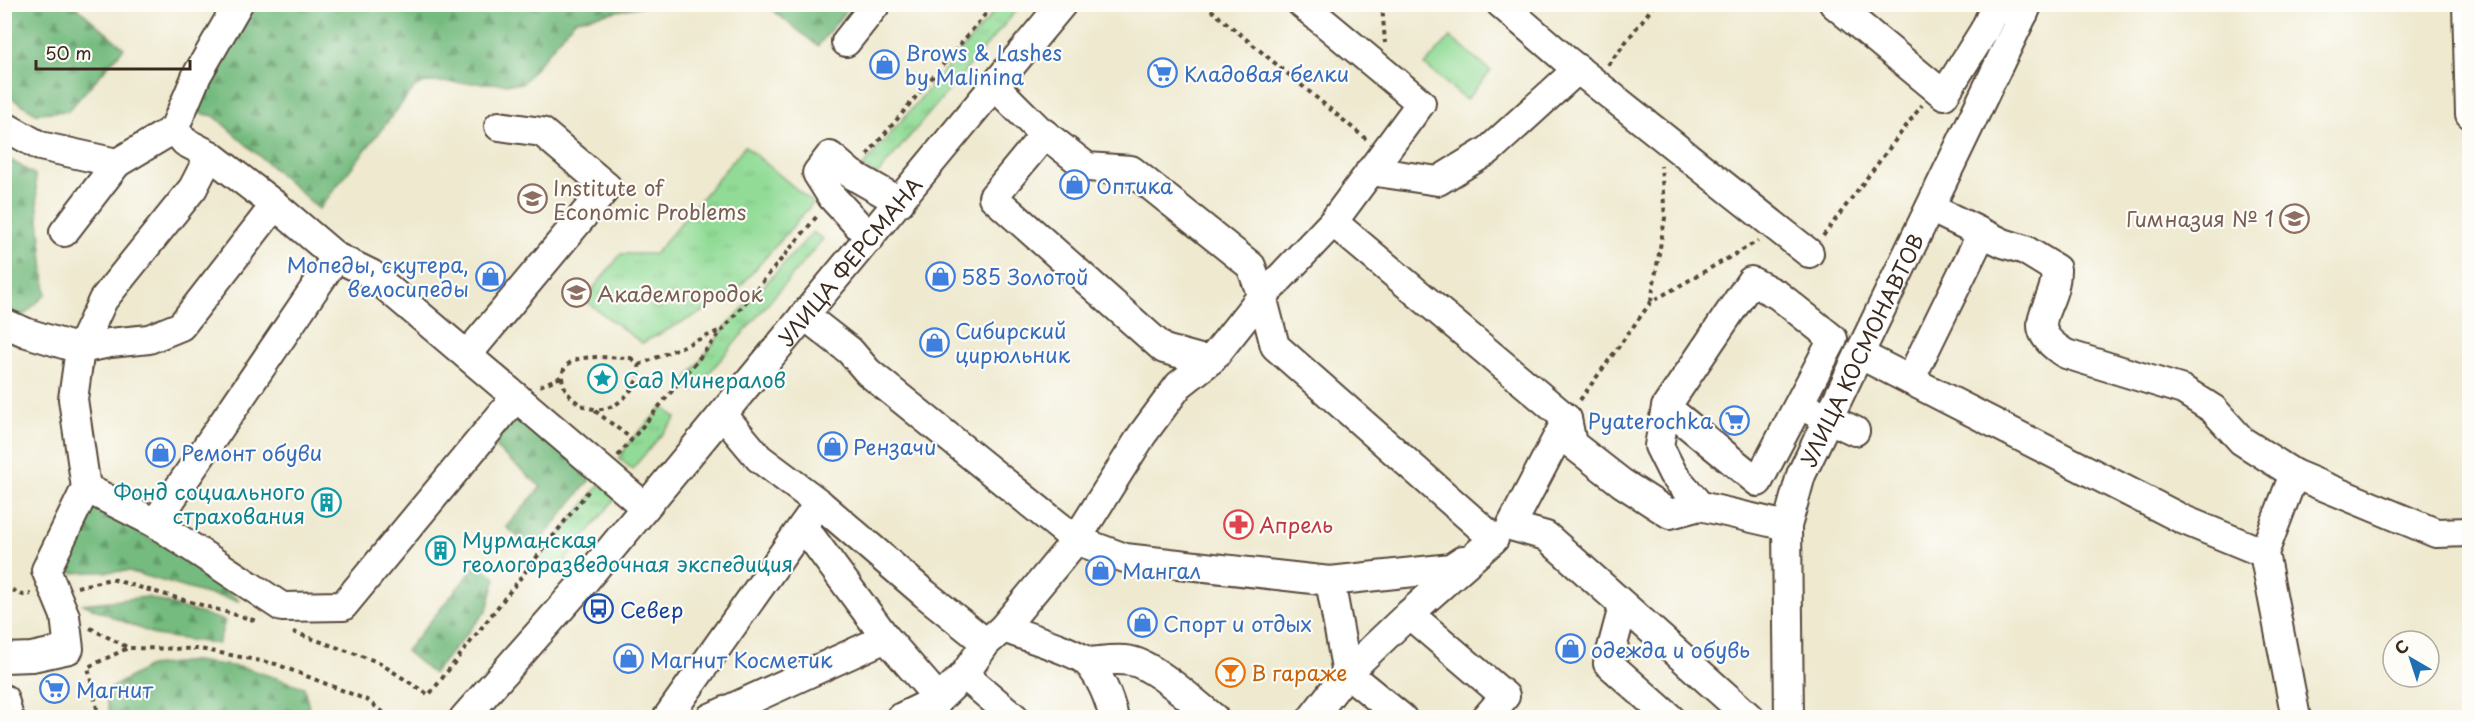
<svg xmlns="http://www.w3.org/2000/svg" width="2474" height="722" font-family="'Playpen Sans',sans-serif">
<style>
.grass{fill:url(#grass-tufts);stroke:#66825a;stroke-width:1.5}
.forest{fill:url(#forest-firs);stroke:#58724e;stroke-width:1.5}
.pitch{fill:#91db96;stroke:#66825a;stroke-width:1.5}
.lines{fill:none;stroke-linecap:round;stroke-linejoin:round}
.minor-casing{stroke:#564739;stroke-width:32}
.path{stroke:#564739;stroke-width:4;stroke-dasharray:4.5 4.5;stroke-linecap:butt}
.minor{stroke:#fff;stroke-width:28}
.labels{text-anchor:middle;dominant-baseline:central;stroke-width:4.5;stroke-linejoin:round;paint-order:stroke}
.shop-label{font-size:21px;fill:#366cbe;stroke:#fdfcf7;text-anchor:start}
.education-label{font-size:21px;fill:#785e54;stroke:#fdfcf7;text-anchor:start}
.street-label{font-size:21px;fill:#3b2a1e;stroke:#fdfcf7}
.culture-label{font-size:21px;fill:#0d838f;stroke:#fdfcf7;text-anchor:start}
.health-label{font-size:21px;fill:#be3a42;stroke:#fdfcf7;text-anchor:start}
.transit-label{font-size:21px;fill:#164399;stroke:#fdfcf7;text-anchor:start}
.food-label{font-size:21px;fill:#c56008;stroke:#fdfcf7;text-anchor:start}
</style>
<defs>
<pattern id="grass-tufts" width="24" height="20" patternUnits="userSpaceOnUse" patternTransform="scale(1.5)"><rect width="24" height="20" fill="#91db96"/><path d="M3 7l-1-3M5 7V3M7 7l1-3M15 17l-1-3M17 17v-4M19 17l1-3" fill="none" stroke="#7ebc81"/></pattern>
<pattern id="forest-firs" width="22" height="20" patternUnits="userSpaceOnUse" patternTransform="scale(1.5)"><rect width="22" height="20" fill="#74bb7f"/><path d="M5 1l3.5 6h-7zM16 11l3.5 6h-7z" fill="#609867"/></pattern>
</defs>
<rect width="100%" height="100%" fill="#fdfcf7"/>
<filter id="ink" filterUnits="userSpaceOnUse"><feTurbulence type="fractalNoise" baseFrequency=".0167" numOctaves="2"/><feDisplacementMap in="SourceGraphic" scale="12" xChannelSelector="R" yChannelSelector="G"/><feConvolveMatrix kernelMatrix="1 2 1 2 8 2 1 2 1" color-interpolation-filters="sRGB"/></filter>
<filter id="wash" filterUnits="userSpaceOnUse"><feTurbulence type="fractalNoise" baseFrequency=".008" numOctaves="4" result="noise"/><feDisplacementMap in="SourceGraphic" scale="24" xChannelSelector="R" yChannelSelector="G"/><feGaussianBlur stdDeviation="1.35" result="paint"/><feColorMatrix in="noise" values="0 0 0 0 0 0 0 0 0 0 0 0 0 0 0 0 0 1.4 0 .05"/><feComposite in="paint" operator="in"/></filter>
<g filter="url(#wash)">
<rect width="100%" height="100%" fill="#eee9cf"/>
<path class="grass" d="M1000 5H1021L876 176 863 166Z
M745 146 813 203 731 297 642 343 584 300 621 254H655Z
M813 232 823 239 693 392 684 383 724 329Z
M663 407 676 418 632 469 619 458 632 439Z
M602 482 618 495 556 572 540 559Z"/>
<path class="forest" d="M5 4 74 5 124 48 68 111 36 113 5 94Z
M259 5H646L575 20 522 84 427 82 414 88 319 209 214 116 197 113 199 80Z
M766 5H850L818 46Z
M4 156 35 175 46 294 23 316 5 310Z
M519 407 596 472 533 550 506 527 541 487 489 442Z
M94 503 125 525 181 555 240 601 203 593 129 571 67 573Z
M478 563 496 578 487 610 433 674 406 651Z
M147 597 225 621 218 644 155 635 83 604Z
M194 661 245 668 304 687 311 717H111L104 692 149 666Z"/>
<path class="pitch" d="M1450 37 1491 71 1466 100 1425 65Z"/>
</g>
<g filter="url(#ink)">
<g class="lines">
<defs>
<g id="minor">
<path d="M1302 4 1421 103 1333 222 1567 419 1511 526 1546 536 1750 718"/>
<path d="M1501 4 1566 60 1809 253"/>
<path d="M1834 4 1944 95 1984 31 1996 5 2024 13"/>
<path d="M2467 4 2470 114"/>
<path d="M846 42 876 4"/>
<path d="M996 87 1037 128 1087 167 1131 170 1251 266 1262 296"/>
<path d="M4 126 40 146 117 163 174 129 197 75 238 4"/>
<path d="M174 129 185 142 210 155 275 205 336 257 371 274 516 397"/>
<path d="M1045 134 993 197 1164 349 1200 359H1212"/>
<path d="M210 155 193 188 103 300 80 349 110 343 149 339 181 326 275 205"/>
<path d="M1370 171 1438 181 1489 150 1578 69"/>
<path d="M1930 208 2003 243 2025 250 2056 269C2057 310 2018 325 2066 354L2183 390 2213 409 2242 441 2294 474 2264 553 2296 718"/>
<path d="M64 232 117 163"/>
<path d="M870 238 832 197 817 173 830 156 851 174 900 202"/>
<path d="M1263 296 1333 222"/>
<path d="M804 315 850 351 868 372 1076 540 1125 558 1330 581 1451 568 1463 560"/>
<path d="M4 323 27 333 80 349 73 399 86 488"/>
<path d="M1859 354 2184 520 2264 553"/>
<path d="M467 355 607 187 542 132 499 126"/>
<path d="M1910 380 1982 233"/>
<path d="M1666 407 1758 482 1833 339 1778 295 1751 281 1666 407 1659 446 1673 474 1700 506"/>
<path d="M1812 411 1855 431"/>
<path d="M723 415 759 458 819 503 925 594 986 643"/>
<path d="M1567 419 1572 444 1622 483 1670 514 1700 506 1787 526"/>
<path d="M2294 474 2436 533 2470 532"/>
<path d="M155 523 336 257"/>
<path d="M803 526 886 638"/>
<path d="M1330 581 1347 673 1402 718"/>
<path d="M1623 607 1608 663 1670 718"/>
<path d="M1409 614 1505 696 1486 718"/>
<path d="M1003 628C1019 634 1078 652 1088 663 1102 679 1109 698 1114 718"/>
<path d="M4 658 32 657 69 649 65 616 46 570 86 488 155 523 282 607 343 606 516 397 645 507"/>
<path d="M1087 662C1103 661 1123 657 1138 663 1161 672 1194 702 1214 718"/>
<path d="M964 675 1015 718"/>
<path d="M4 699 9 718"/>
<path id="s1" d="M464 718 577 590 1062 4"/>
<path d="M667 718 819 503"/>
<path d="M710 718 886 638 939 699 900 718"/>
<path d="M928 718 939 699 964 675 986 643 1003 628 1076 540 1142 435 1179 385 1212 359 1262 296 1275 346 1494 539 1409 614 1347 673 1312 718"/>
<path id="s2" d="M1789 718 1787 526 1801 475 2028 4"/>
</g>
</defs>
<use href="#minor" class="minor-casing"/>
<path class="path" d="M1204 4 1366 139
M1382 4 1385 43
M1608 65 1655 4
M867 155 994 4
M1823 236 1922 105
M1651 301 1665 218 1661 166
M631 358 639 365 640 374C604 453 533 377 575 360 587 355 618 358 631 358Z
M639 365 721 330
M540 386 561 377
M1580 400 1651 302 1758 241
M595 411 632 439
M618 456 818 215
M4 586 23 595 31 594
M77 587 111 579 257 621
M90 628 129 648 200 649 276 664 367 700 391 718
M293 632 378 662 429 695 590 489
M99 718 88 667 128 648"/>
<use href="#minor" class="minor"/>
</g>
</g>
<defs>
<symbol id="shop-ring" viewBox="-11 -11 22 22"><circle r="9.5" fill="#fdfcf7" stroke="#3f7fe0" stroke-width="1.5"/><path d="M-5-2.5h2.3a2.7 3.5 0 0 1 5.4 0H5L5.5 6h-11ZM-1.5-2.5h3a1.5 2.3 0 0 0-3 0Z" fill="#3f7fe0"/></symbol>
<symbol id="supermarket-ring" viewBox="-11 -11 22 22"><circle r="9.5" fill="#fdfcf7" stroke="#3f7fe0" stroke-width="1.5"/><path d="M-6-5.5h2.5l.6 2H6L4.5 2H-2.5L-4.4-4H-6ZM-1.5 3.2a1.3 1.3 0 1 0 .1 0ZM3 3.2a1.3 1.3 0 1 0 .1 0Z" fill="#3f7fe0"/></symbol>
<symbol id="university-ring" viewBox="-11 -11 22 22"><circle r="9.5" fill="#fdfcf7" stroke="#8d6e63" stroke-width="1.5"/><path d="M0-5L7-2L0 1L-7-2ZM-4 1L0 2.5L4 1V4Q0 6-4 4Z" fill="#8d6e63"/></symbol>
<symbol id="school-ring" viewBox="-11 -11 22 22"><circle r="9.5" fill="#fdfcf7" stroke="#8d6e63" stroke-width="1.5"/><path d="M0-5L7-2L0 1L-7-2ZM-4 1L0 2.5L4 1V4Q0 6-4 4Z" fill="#8d6e63"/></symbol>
<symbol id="sight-ring" viewBox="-11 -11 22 22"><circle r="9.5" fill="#fdfcf7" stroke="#0f9aa8" stroke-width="1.5"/><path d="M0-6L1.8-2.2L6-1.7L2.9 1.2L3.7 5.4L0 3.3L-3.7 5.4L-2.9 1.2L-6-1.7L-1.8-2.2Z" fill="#0f9aa8"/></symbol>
<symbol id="building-ring" viewBox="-11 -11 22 22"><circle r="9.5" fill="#fdfcf7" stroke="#0f9aa8" stroke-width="1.5"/><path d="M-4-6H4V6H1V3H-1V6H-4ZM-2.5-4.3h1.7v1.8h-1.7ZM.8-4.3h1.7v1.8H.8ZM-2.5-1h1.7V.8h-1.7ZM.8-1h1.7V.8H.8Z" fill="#0f9aa8"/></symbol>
<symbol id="pharmacy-ring" viewBox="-11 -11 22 22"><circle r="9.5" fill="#fdfcf7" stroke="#e0444e" stroke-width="1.5"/><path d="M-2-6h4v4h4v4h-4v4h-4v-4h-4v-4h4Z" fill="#e0444e"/></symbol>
<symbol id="bus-ring" viewBox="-11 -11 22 22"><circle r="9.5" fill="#fdfcf7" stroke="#1a4fb4" stroke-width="1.5"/><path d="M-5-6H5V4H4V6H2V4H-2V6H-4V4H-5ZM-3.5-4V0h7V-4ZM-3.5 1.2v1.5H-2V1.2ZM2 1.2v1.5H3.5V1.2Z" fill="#1a4fb4"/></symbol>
<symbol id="bar-ring" viewBox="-11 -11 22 22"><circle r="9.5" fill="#fdfcf7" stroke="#e8710a" stroke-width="1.5"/><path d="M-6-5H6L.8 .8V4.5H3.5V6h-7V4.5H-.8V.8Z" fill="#e8710a"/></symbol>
</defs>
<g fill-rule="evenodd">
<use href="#shop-ring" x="868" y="48" width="33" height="33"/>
<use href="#supermarket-ring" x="1146" y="56" width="33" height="33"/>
<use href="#shop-ring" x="1058" y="168" width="33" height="33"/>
<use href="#university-ring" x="516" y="182" width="33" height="33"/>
<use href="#school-ring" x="2278" y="202" width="33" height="33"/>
<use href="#shop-ring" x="474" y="260" width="33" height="33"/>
<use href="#shop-ring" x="924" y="260" width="33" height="33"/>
<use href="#university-ring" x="560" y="276" width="33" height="33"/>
<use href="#shop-ring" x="918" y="326" width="33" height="33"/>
<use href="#sight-ring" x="586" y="362" width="33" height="33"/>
<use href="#supermarket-ring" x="1718" y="404" width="33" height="33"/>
<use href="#shop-ring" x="816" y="430" width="33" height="33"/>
<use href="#shop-ring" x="144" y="436" width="33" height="33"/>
<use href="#building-ring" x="310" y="486" width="33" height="33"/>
<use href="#pharmacy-ring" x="1222" y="508" width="33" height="33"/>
<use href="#building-ring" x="424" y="534" width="33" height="33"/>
<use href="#shop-ring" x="1084" y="554" width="33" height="33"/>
<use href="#bus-ring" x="582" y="592" width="33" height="33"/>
<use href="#shop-ring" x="1126" y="606" width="33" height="33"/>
<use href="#shop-ring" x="1554" y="632" width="33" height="33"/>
<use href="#shop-ring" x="612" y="642" width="33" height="33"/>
<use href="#bar-ring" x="1214" y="656" width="33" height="33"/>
<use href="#supermarket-ring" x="38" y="672" width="33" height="33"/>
</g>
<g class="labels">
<g class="shop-label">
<text x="905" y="52">Brows &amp; Lashes<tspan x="905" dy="24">by Malinina</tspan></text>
<text x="1184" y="73">Кладовая белки</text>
<text x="1096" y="185">Оптика</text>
<text x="469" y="264" text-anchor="end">Мопеды, скутера,<tspan x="469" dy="24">велосипеды</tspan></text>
<text x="961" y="276">585 Золотой</text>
<text x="955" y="330">Сибирский<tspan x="955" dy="24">цирюльник</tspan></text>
<text x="1713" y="420" text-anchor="end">Pyaterochka</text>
<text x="853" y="446">Рензачи</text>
<text x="181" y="452">Ремонт обуви</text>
<text x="1122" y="570">Мангал</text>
<text x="1163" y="623">Спорт и отдых</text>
<text x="1591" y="649">одежда и обувь</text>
<text x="650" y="659">Магнит Косметик</text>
<text x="76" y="689">Магнит</text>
</g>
<g class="education-label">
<text x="553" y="187">Institute of<tspan x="553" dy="24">Economic Problems</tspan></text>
<text x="2274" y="218" text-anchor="end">Гимназия № 1</text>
<text x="597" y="293">Академгородок</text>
</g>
<g class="street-label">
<text stroke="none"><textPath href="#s1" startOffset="598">УЛИЦА ФЕРСМАНА</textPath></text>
<text stroke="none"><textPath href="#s2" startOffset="384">УЛИЦА КОСМОНАВТОВ</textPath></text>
</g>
<g class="culture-label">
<text x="623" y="379">Сад Минералов</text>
<text x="305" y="491" text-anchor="end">Фонд социального<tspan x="305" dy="24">страхования</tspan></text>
<text x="462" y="539">Мурманская<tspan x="462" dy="24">геологоразведочная экспедиция</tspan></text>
</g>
<g class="health-label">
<text x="1259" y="524">Апрель</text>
</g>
<g class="transit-label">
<text x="620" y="609">Север</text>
</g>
<g class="food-label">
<text x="1251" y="672">В гараже</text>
</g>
</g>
<rect width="2474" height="722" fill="none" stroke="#fdfcf7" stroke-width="24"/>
<g transform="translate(2411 659) rotate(321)"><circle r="28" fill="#fdfcf7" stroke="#afa8a0" stroke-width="1.5"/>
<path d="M0-4.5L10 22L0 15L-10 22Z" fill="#1f6fb2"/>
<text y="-9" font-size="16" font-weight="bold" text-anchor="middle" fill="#3b2a1e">С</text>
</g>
<path d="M36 60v9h154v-9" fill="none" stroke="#3b2a1e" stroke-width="3"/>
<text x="45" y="60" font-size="18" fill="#3b2a1e" stroke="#fdfcf7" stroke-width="4.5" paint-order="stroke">50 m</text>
</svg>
